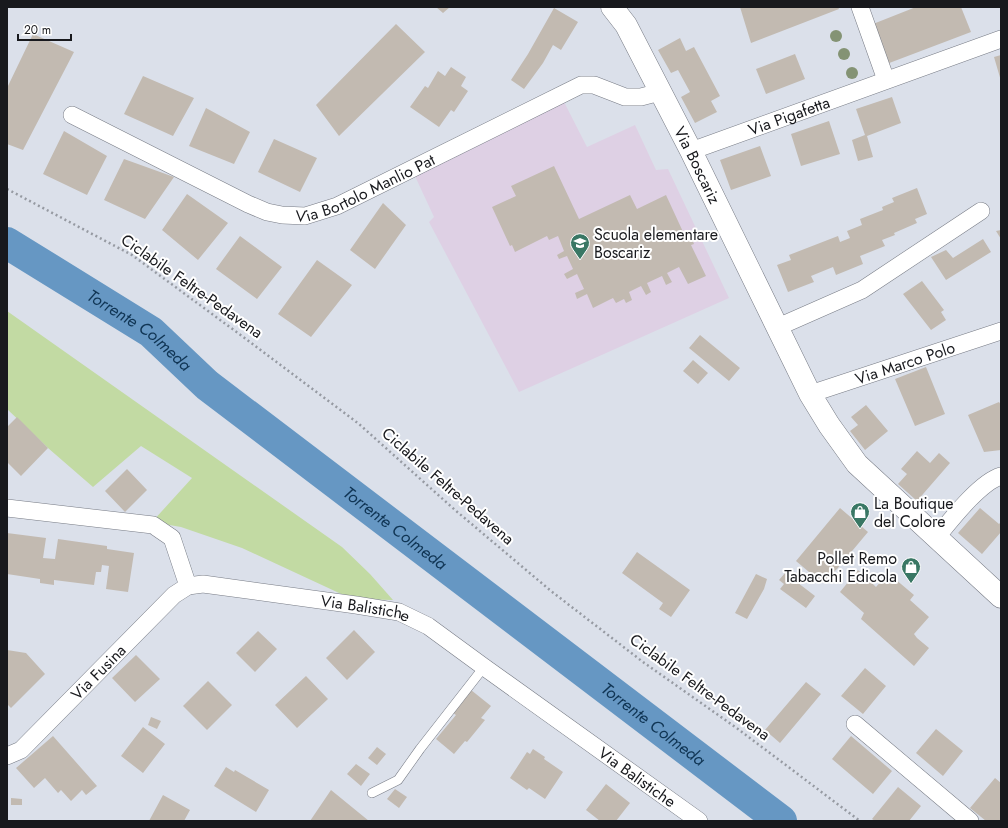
<svg xmlns="http://www.w3.org/2000/svg" width="1008" height="828" font-family="Jost,sans-serif">
<style>
.education{fill:#ded0e4}
.green{fill:#c2daa3}
.lines{fill:none;stroke-linecap:round;stroke-linejoin:round}
.river{stroke:#6697c3;stroke-width:32}
.building{fill:#c2bab1}
.service-casing{stroke:#777b85;stroke-width:10}
.minor-casing{stroke:#777b85;stroke-width:18}
.tertiary-casing{stroke:#777b85;stroke-width:23}
.path{stroke:#969aa2;stroke-width:2.5;stroke-dasharray:2 3;stroke-linecap:butt}
.service{stroke:#fff;stroke-width:9}
.minor{stroke:#fff;stroke-width:17}
.tertiary{stroke:#fff;stroke-width:22}
.tree{fill:#849374}
.labels{text-anchor:middle;dominant-baseline:central;stroke-width:4;stroke-linejoin:round;paint-order:stroke}
.street-label{font-size:16px;fill:#18191d;stroke:#fff}
.poi-label{font-size:16px;fill:#18191d;stroke:#fff;text-anchor:start}
.water-label{font-size:17px;font-style:italic;fill:#103554;stroke:#fff}
</style>
<rect width="100%" height="100%" fill="#dbe0ea"/>
<path class="education" d="M563 100 587 147 635 125 656 170 668 169 729 298 519 392 429 222 434 217 414 174Z"/>
<path class="green" d="M7 311 342 547 370 574 393 600 352 599 242 548 181 527 152 522 192 478 141 446 93 487 48 448 7 409Z"/>
<g class="lines">
<path class="river" id="s1" d="M7 243 151 332 207 385 781 821"/>
</g>
<path class="building" d="M436 7H450L443 13Z
M740 7H838L839 9 751 43Z
M916 7H961L971 32 884 65 873 24Z
M554 8 578 22 561 50 553 45 543 63 524 89 511 80 528 54Z
M396 24 425 52 339 136 316 105Z
M33 34 74 52 23 150 7 144V88Z
M680 38 686 51 694 47 720 96 711 101 717 112 695 123 681 97 690 92 678 70 671 73 658 50Z
M795 54 805 79 766 94 756 69Z
M1001 55V81L994 57Z
M451 67 466 77 461 86 468 91 454 112 451 110 439 127 410 107 425 86 428 88 438 71 445 76Z
M143 76 194 98 173 136 124 114Z
M892 97 901 123 867 136 873 157 858 161 852 140 865 135 856 109Z
M206 108 250 132 234 164 189 146Z
M829 121 840 154 801 166 791 134Z
M64 131 107 156 87 195 43 174Z
M274 139 317 158 300 192 258 172Z
M760 146 771 176 731 190 720 160Z
M124 159 174 177 145 219 104 200Z
M554 166 579 219 630 195 637 209 666 195 684 234 689 232 694 244 691 245 706 276 688 284 679 267 667 273 672 282 666 285 662 276 647 283 651 292 646 295 641 286 629 292 632 300 626 303 624 299 616 303 613 298 593 308 587 294 577 299 575 293 584 289 577 274 567 279 564 274 573 269 567 256 559 259 557 255 564 251 558 236 549 240 547 236 515 252 512 245 510 246 492 207 516 196 511 186Z
M917 188 927 214 915 219 917 223 894 233 895 235 882 240 885 246 860 256 863 264 836 275 833 267 811 276 814 282 788 292 777 265 791 260 789 255 838 236 840 242 850 238 847 231 862 225 860 219 883 210 882 207 894 202 892 198Z
M187 194 228 223 198 260 162 230Z
M383 203 406 225 375 269 350 250Z
M1001 230V239L996 231Z
M240 236 282 267 257 299 216 269Z
M983 239 991 252 946 280 931 257 946 250 953 258Z
M317 260 352 285 311 337 278 314Z
M922 281 944 310 941 312 946 320 931 330 903 294Z
M700 335 740 368 729 381 689 348Z
M693 360 708 373 698 384 683 371Z
M926 367 945 414 915 426 895 379Z
M999 402 1001 405V450L984 452 968 415Z
M866 405 888 431 865 450 850 431 858 425 851 417Z
M17 417 48 448 21 476 7 462V427Z
M917 451 930 463 939 453 950 463 917 501 898 484 907 474 901 469Z
M127 469 147 490 125 512 105 491Z
M840 508 868 532 837 569 822 583 796 561Z
M980 508 999 524 1001 522V532L982 554 958 533Z
M7 533 46 538 43 558 55 559 58 539 107 546V549L134 553 128 592 106 589 109 566 102 565 101 572H96L94 585 54 580V585L40 583V579L7 574Z
M637 552 690 590 671 617 659 609 663 603 622 573Z
M858 570 876 587 888 573 914 595 910 600 929 617 914 634 917 638 929 648 914 666 861 619 864 613 840 592Z
M785 573 815 596 806 608 780 589 784 584 779 580Z
M756 574 767 579 764 589 747 619 735 613Z
M354 630 375 652 347 680 326 658Z
M258 631 277 649 255 672 236 653Z
M7 650 26 653 45 674 11 708 7 704Z
M136 655 160 679 135 702 112 678Z
M865 668 886 686 863 714 841 696Z
M306 676 328 699 297 728 275 705Z
M208 681 232 705 207 730 183 706Z
M806 682 821 694 780 743 765 730Z
M471 690 491 706 481 718 485 720 467 742 465 741 454 754 436 739 456 715 453 713Z
M151 717 161 721 157 729 148 725Z
M143 727 165 744 143 773 121 756Z
M936 729 963 751 943 776 916 753Z
M53 736 97 786 86 795 82 790 71 801 61 790 58 793 45 778 34 788 16 768Z
M851 736 892 771 873 794 832 759Z
M377 747 386 754 377 765 368 758Z
M533 749 545 757 544 759 563 772 545 799 529 788 527 790 510 778 527 752 530 754Z
M356 764 370 774 361 786 347 774Z
M226 767 234 772 235 770 269 790 256 812 214 786Z
M995 778 1001 783V821H986L970 808Z
M606 784 630 803 616 821H600L586 810Z
M898 787 921 806 909 821H875L872 819Z
M395 789 407 797 399 808 387 799Z
M331 790 369 821H310Z
M163 795 190 810 184 821H149Z
M11 798 22 799V805H11Z"/>
<g class="lines">
<defs>
<path id="service" d="M372 793 398 780 420 749 484 667"/>
<g id="minor">
<path d="M860 7 886 80"/>
<path id="s2" d="M72 115 248 204 267 212 282 215 305 216 337 206 581 85H594L625 97H641L660 92"/>
<path id="s3" d="M691 151 1001 39"/>
<path d="M778 327 862 290 981 211"/>
<path id="s4" d="M810 394 1001 331"/>
<path d="M7 508 153 525 172 538 188 586"/>
<path d="M936 538C950 521 980 482 1001 476"/>
<path d="M855 724 970 821"/>
<path id="s5" d="M7 756 21 750 174 595 188 586 203 584 356 605 399 612 428 626 484 667 699 821"/>
</g>
<g id="tertiary">
<path id="s6" d="M612 7 626 25 691 151 810 394 829 425 857 464 1001 597"/>
</g>
</defs>
<use href="#service" class="service-casing"/>
<use href="#minor" class="minor-casing"/>
<use href="#tertiary" class="tertiary-casing"/>
<path class="path" d="M7 189 132 255 246 339 359 424 455 510 551 591 643 662 738 729 860 821"/>
<use href="#service" class="service"/>
<use href="#minor" class="minor"/>
<use href="#tertiary" class="tertiary"/>
</g>
<g class="tree">
<circle cx="836" cy="36" r="6"/>
<circle cx="844" cy="54" r="6"/>
<circle cx="852" cy="73" r="6"/>
</g>
<defs>
<symbol id="school-pin" viewBox="-11 -11 22 30"><path d="M0 17L-7.5 6A9.5 9.5 0 1 1 7.5 6Z" fill="#397764" stroke="#fff"/><path d="M0-5L7-2L0 1L-7-2ZM-4 1L0 2.5L4 1V4Q0 6-4 4Z" fill="#fff"/></symbol>
<symbol id="shop-pin" viewBox="-11 -11 22 30"><path d="M0 17L-7.5 6A9.5 9.5 0 1 1 7.5 6Z" fill="#397764" stroke="#fff"/><path d="M-5-2.5h2.3a2.7 3.5 0 0 1 5.4 0H5L5.5 6h-11ZM-1.5-2.5h3a1.5 2.3 0 0 0-3 0Z" fill="#fff"/></symbol>
</defs>
<g fill-rule="evenodd">
<use href="#school-pin" x="569" y="232" width="22" height="30"/>
<use href="#shop-pin" x="849" y="501" width="22" height="30"/>
<use href="#shop-pin" x="900" y="556" width="22" height="30"/>
</g>
<g class="labels">
<g class="street-label">
<text stroke="none"><textPath href="#s3" startOffset="104">Via Pigafetta</textPath></text>
<text stroke="none"><textPath href="#s6" startOffset="180">Via Boscariz</textPath></text>
<text stroke="none"><textPath href="#s2" startOffset="322">Via Bortolo Manlio Pat</textPath></text>
<text transform="translate(192 286) rotate(35)">Ciclabile Feltre-Pedavena</text>
<text stroke="none"><textPath href="#s4" startOffset="100">Via Marco Polo</textPath></text>
<text transform="translate(448 486) rotate(41)">Ciclabile Feltre-Pedavena</text>
<text stroke="none"><textPath href="#s5" startOffset="429">Via Balistiche</textPath></text>
<text stroke="none"><textPath href="#s5" startOffset="125">Via Fusina</textPath></text>
<text transform="translate(700 687) rotate(36)">Ciclabile Feltre-Pedavena</text>
<text stroke="none"><textPath href="#s5" startOffset="753">Via Balistiche</textPath></text>
</g>
<g class="poi-label">
<text x="594" y="234">Scuola elementare<tspan x="594" dy="18">Boscariz</tspan></text>
<text x="874" y="503">La Boutique<tspan x="874" dy="18">del Colore</tspan></text>
<text x="897" y="558" text-anchor="end">Pollet Remo<tspan x="897" dy="18">Tabacchi Edicola</tspan></text>
</g>
<g class="water-label">
<text stroke="none"><textPath href="#s1" startOffset="159">Torrente Colmeda</textPath></text>
<text stroke="none"><textPath href="#s1" startOffset="483">Torrente Colmeda</textPath></text>
<text stroke="none"><textPath href="#s1" startOffset="807">Torrente Colmeda</textPath></text>
</g>
</g>
<rect width="1008" height="828" fill="none" stroke="#18191d" stroke-width="16"/>
<path d="M18 34v6h53v-6" fill="none" stroke="#18191d" stroke-width="2"/>
<text x="24" y="34" font-size="12" fill="#18191d" stroke="#ffffff" stroke-width="3" paint-order="stroke">20 m</text>
</svg>
